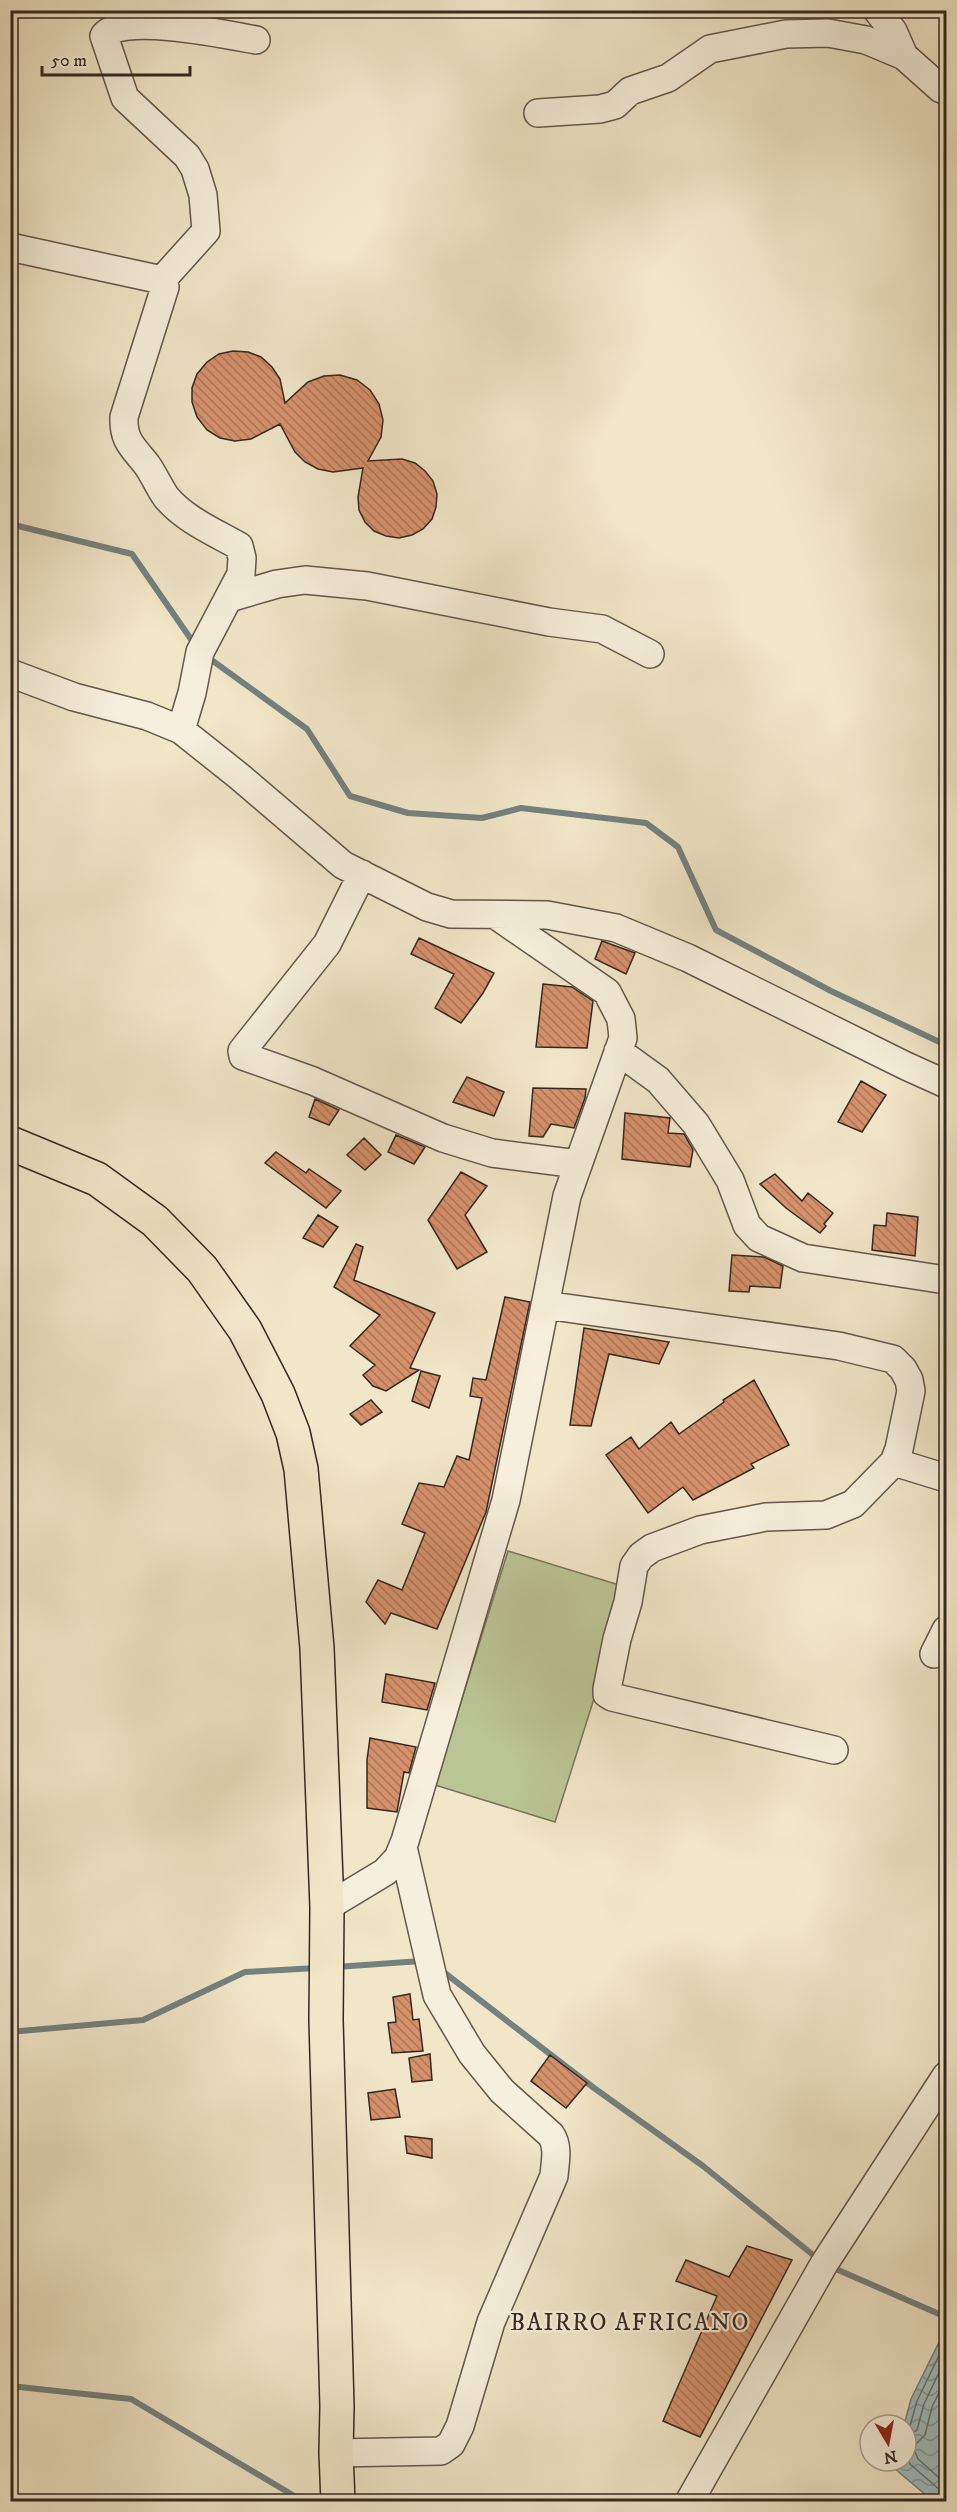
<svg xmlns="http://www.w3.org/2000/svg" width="957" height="2512" font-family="'IM FELL DW Pica',serif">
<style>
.pitch{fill:#bbc495;stroke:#78765b;stroke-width:1.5}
.water{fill:url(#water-waves);stroke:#74817f;stroke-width:1.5}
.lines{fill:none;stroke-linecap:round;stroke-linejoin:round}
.shore{stroke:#697270;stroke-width:1.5}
.stream{stroke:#74817f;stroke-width:6}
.building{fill:url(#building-back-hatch);stroke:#342721;stroke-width:1.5}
.minor-casing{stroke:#63574b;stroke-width:30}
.major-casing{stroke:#342721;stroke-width:36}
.minor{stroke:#f6efdb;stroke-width:27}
.major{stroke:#f1e6c8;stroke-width:33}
.labels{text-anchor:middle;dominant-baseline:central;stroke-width:4.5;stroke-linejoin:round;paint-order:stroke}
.neighbourhood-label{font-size:24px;letter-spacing:1.5px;fill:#342721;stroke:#f6efdb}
</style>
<defs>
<pattern id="water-waves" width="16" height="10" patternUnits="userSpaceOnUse" patternTransform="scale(1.5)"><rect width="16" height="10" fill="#9ebdbe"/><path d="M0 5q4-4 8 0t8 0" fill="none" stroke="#829a9a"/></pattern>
<pattern id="building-back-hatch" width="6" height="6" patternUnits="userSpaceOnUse" patternTransform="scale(1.5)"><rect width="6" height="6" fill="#d5916c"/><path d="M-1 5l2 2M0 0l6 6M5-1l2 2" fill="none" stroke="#ae7658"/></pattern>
</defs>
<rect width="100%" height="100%" fill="#f1e6c8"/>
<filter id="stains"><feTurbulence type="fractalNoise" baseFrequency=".00333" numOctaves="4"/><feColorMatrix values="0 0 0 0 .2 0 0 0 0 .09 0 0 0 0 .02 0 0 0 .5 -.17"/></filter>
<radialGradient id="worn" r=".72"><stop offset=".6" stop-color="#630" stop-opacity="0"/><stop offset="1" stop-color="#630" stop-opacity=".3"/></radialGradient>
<path class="pitch" d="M508 1551 629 1588 555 1822 435 1785Z"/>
<path class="water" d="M946 2328V2501H933L894 2468 896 2461H906L904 2425 911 2399Z"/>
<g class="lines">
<path class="shore" d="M946 2378 932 2407 925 2435 913 2447 918 2459 946 2484
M906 2430 910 2426 917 2401 946 2341
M906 2438 917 2430 924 2404 946 2358
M906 2454 910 2464 941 2491 944 2502"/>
<path class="stream" d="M10 524 132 554 195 645
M206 656 307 729 350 796 408 813 482 818 521 808 646 823 678 847 716 930 831 991 946 1045
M336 1967 421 1961
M441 1970 594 2088 703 2166 818 2259
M10 2032 143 2020 245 1972 317 1968
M829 2266 946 2317
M10 2386 131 2399 301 2500"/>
</g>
<path class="building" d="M233 351 248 352 261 357 272 367 280 379 285 403 308 382 324 376 340 375 357 380 370 390 379 404 383 420 381 437 368 461 402 459 415 463 425 471 433 481 437 494 436 507 432 519 423 529 412 535 399 538 386 536 374 531 365 522 359 510 358 497 363 468 333 472 318 469 305 462 295 452 280 424 251 439 235 441 220 438 207 430 197 417 192 402V388L197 374 207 362 219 354Z
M419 938 494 973 483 993 461 1023 435 1008 454 974 411 954Z
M602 941 635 953 626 974 595 959Z
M543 984 572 987 593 1001 587 1048 536 1047Z
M467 1077 504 1092 494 1116 453 1102Z
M861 1081 886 1095 862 1132 838 1122Z
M533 1088 586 1089 585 1098 574 1128 551 1124 543 1137 529 1136Z
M315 1099 339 1110 329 1125 309 1117Z
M625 1113 670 1118 668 1133 684 1134 693 1150 690 1167 622 1159Z
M396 1135 425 1147 414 1164 388 1152Z
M364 1138 381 1155 365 1170 347 1155Z
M276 1152 306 1173 309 1169 341 1191 326 1208 265 1163Z
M461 1172 487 1186 465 1215 487 1252 457 1269 428 1220Z
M775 1174 802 1201 808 1193 833 1213 824 1224 826 1226 820 1233 786 1208 760 1184Z
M887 1213 918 1217 915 1256 872 1250 874 1225 886 1226Z
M318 1215 338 1227 323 1247 303 1238Z
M356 1244 363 1247 354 1280 435 1313 410 1368 419 1370 386 1391 373 1386 363 1375 375 1365 350 1346 380 1315 334 1287Z
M732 1255 764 1257 783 1266 780 1288 750 1286 749 1292 729 1291Z
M505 1297 530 1302 486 1512 437 1629 391 1613 385 1624 366 1602 378 1580 402 1590 425 1533 402 1524 419 1483 444 1487 457 1456 469 1460 482 1398 470 1396 473 1378 486 1380Z
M584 1328 669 1342 659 1364 609 1354 591 1426 570 1425Z
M421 1371 440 1376 429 1408 412 1401Z
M754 1380 789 1445 751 1464 754 1468 693 1500 683 1487 648 1513 606 1455 631 1437 639 1449 671 1422 679 1434 724 1402 723 1400Z
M371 1400 382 1412 361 1425 350 1414Z
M386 1674 435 1683 427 1710 382 1702Z
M370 1738 416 1747 409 1773 404 1772 397 1812 367 1808V1760Z
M410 1994 413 2020 419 2019 423 2051 392 2053 388 2023 396 2022 393 1997Z
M430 2054 432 2080 412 2082 409 2058Z
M550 2055 587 2083 566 2108 531 2081Z
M395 2089 400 2117 371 2120 368 2093Z
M405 2136 432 2139V2158L407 2153Z
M747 2246 792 2260 700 2437 663 2421 717 2296 676 2281 686 2260 729 2277Z"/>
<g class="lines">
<defs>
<path id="minor" d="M877 10 893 31 904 56
M538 113 600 109 615 105 630 91 668 78 710 49 786 34 828 33 866 40 904 56 941 89 946 90
M10 247 162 280 165 287 124 417C123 441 133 447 147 465 154 475 159 487 166 497 184 519 214 532 239 546L242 558 241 574 200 652 192 693 181 730 240 777 343 865 427 907 451 914 547 915 616 928 688 958 906 1066 946 1084
M162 280 206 231 203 195 195 169 187 156 125 98 104 36C120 12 229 35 256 40
M229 598 277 584 305 580 367 586 549 622 602 629 650 654
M10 673 74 697 147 716 181 730
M362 874 327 944 242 1051 243 1056 313 1081 443 1138 492 1153 578 1164
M618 1051 658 1080 696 1124 730 1180 747 1225 759 1238 803 1258 946 1280
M545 1305 839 1346 893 1359 903 1369 909 1380 911 1391 899 1449 894 1462 853 1504 826 1515 766 1517 700 1530 652 1548 641 1556 634 1566 628 1602 617 1639 607 1689V1694L612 1697 834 1750
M894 1462 946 1478
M934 1654 946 1630
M327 1907 385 1872 398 1858 405 1841 506 1500 567 1196 623 1038 621 1019 607 992 497 916
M336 2453 441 2451 451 2444 460 2426 491 2322 554 2176C555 2162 559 2147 551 2135L502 2091 472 2054 437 1995 403 1847
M689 2502 824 2264 946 2076"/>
<path id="major" d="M10 1143 97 1179 155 1221 202 1269 245 1330 278 1394 293 1433 301 1469 317 1648 327 1907 326 2020 337 2406 336 2453 338 2502"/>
</defs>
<use href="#minor" class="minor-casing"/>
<use href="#major" class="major-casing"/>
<use href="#minor" class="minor"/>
<use href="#major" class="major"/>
</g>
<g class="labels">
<g class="neighbourhood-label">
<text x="630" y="2323">BAIRRO AFRICANO</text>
</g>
</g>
<rect width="957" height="2512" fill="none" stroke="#f1e6c8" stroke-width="36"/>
<rect x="12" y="12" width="933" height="2488" fill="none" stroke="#342721" stroke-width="3"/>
<rect x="18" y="18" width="921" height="2476" fill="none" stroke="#342721" stroke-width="1.5"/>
<g transform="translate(888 2443) rotate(170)"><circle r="28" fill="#f6efdb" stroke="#a89f91" stroke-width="1.5"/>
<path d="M0-4.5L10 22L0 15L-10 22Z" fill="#8f2418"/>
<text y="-9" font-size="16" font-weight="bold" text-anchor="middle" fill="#342721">N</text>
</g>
<path d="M42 66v9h148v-9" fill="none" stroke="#342721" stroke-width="3"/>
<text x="51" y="66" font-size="18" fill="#342721" stroke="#f6efdb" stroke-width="4.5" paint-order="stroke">50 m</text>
<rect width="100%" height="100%" filter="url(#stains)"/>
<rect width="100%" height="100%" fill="url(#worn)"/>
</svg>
